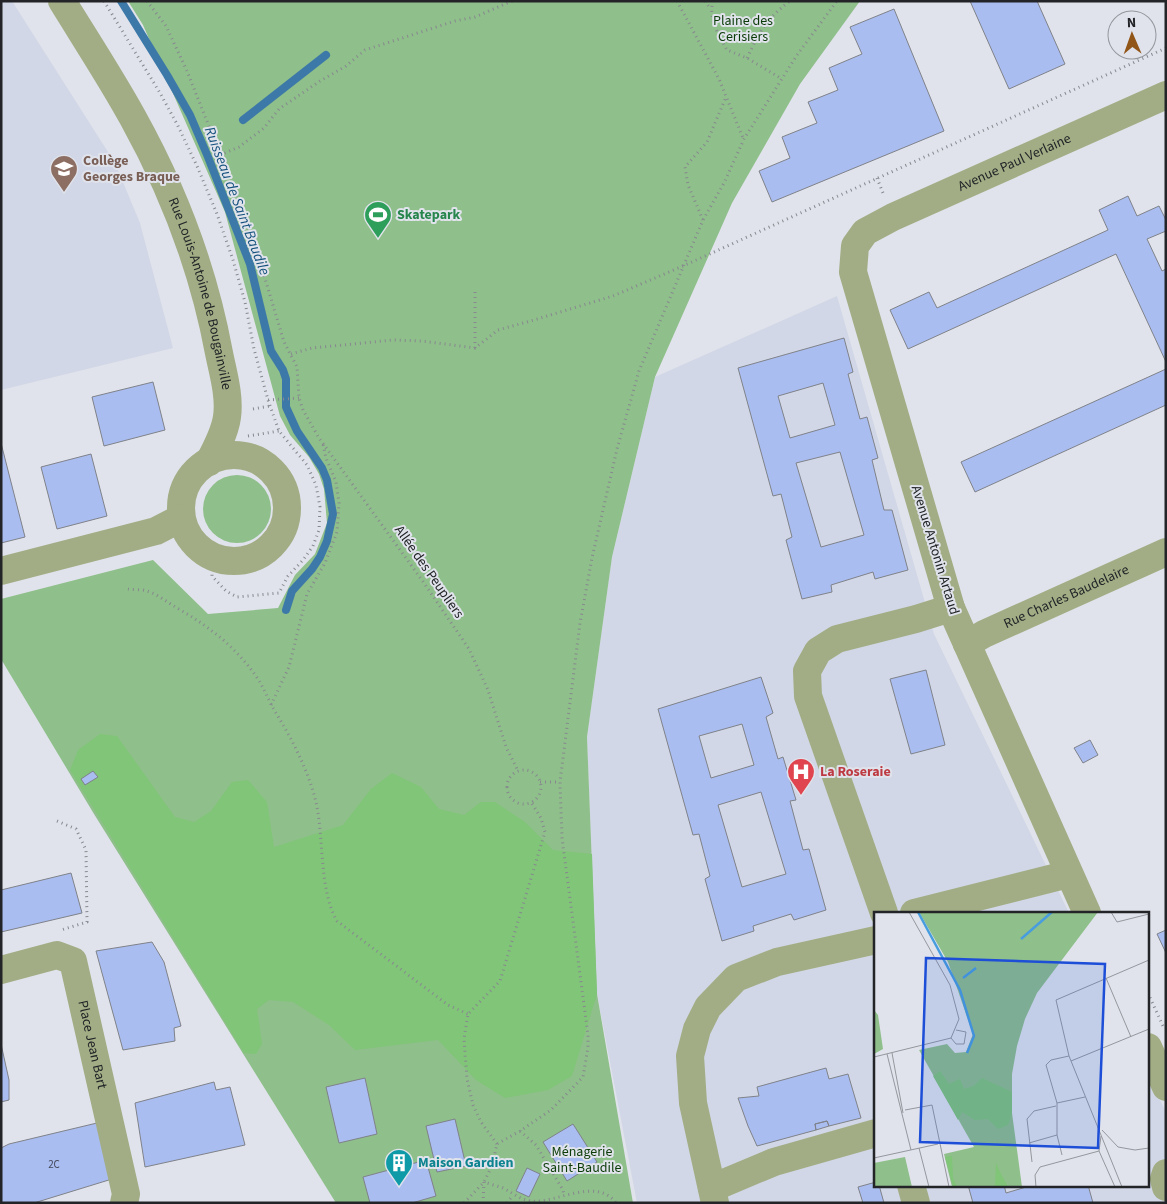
<svg xmlns="http://www.w3.org/2000/svg" width="1167" height="1204" font-family="'Source Sans 3',sans-serif">
<style>
.built{fill:#d1d7e6}
.green{fill:#8fbf8a}
.forest{fill:#80c578}
.lines{fill:none;stroke-linecap:round;stroke-linejoin:round}
.stream{stroke:#3d79a8;stroke-width:8}
.building{fill:#aabdf1;stroke:#7f8289;fill-rule:evenodd}
.path{stroke:#87898f;stroke-width:3;stroke-dasharray:1 4;stroke-linecap:butt}
.minor{stroke:#a2ad85;stroke-width:28}
.labels{text-anchor:middle;dominant-baseline:central;stroke-width:4;stroke-linejoin:round;paint-order:stroke}
.number-label{font-size:11px;fill:#444a5a}
.park-label{font-size:14px;fill:#0b3c08;stroke:#e0e3eb}
.education-label{font-size:14px;font-weight:bold;fill:#785e54;stroke:#e0e3eb;text-anchor:start}
.street-label{font-size:14px;fill:#222427;stroke:#e0e3eb}
.leisure-label{font-size:14px;font-weight:bold;fill:#27864d;stroke:#e0e3eb;text-anchor:start}
.health-label{font-size:14px;font-weight:bold;fill:#be3a42;stroke:#e0e3eb;text-anchor:start}
.culture-label{font-size:14px;font-weight:bold;fill:#0d838f;stroke:#e0e3eb;text-anchor:start}
.water-label{font-size:15px;font-style:italic;fill:#15527e;stroke:#e0e3eb}
.inset-river{fill:none;stroke:#489ddf;stroke-width:2.5}
.inset-road{fill:none;stroke:#94979d;stroke-width:1}
.view{fill:#1d4ed8;fill-opacity:0.15;stroke:#1d4ed8;stroke-width:2.5}
.inset-edge{fill:none;stroke:#222427;stroke-width:2.5}
</style>
<rect width="100%" height="100%" fill="#e0e3eb"/>
<path class="built" d="M1 1H12L115 163 140 223 173 348 1 390Z
M837 296 934 634 1069 913H876V1185H1148V1076L1166 1112V1203H637L597 994 587 737 612 557 655 377Z"/>
<path class="green" d="M128 1H860L800 84 732 203 655 377 612 557 587 737 597 994 633 1203H336L94 814 1 659V599L153 560 208 614 278 608 295 575 315 554 327 523 324 489 319 474 309 457 290 435 280 416 225 212 143 25Z
M203 509a34 34 0 1 1 68 0a34 34 0 1 1-68 0Z"/>
<path class="forest" d="M100 734 117 736 175 817 194 822 211 811 232 782 248 780 267 802 274 847 343 825 371 789 392 773 421 787 439 809 464 815 481 802H495L525 822 553 850 592 854 597 994 572 1076 548 1090 505 1098 476 1080 438 1040 355 1050 329 1025 293 1002 269 1000 257 1009 262 1044 256 1054 244 1053 70 770 78 750Z"/>
<g class="lines">
<path class="stream" d="M121 1 167 75 190 115 208 157 250 264 271 351 283 370 286 379V407L297 431 322 468 327 480 333 514 327 541 320 557 312 569 292 591 286 610
M243 120 326 55"/>
</g>
<path class="building" d="M970 1H1037L1065 64 1009 89Z
M894 9 944 131 772 202 759 171 790 158 782 137 817 123 808 102 838 90 829 68 862 54 850 27Z
M1128 196 1137 216 1159 206 1166 220V231L1147 239 1162 271 1166 269V362L1116 254 908 349 890 310 929 292 937 308 1108 230 1099 210Z
M844 338 853 372 848 374 860 419 867 417 878 458 872 460 884 510H892L908 570 875 579 873 572 831 585 832 592 802 599 786 540 792 537 781 494 773 496 738 368ZM823 383 835 425 790 438 778 396ZM840 452 864 535 821 547 796 463Z
M1166 369V405L975 492 961 462Z
M153 382 165 430 104 446 92 397Z
M1 443 25 537 1 543Z
M91 454 107 516 57 529 41 467Z
M926 670 945 745 911 754 890 679Z
M761 677 773 713 766 717 778 759 783 757 796 800 790 801 803 850 809 849 826 910 794 920 791 914 753 926 754 931 722 941 705 879 710 876 699 834 693 835 658 709ZM742 724 754 765 711 778 699 736ZM761 792 786 874 742 887 718 805Z
M1090 740 1098 755 1083 763 1074 748Z
M93 771 98 777 85 785 81 779Z
M71 873 82 913 1 932V890Z
M1166 930V953L1157 934Z
M152 942 164 962 181 1026 174 1028 175 1041 123 1050 96 951Z
M1 1044 9 1080V1100L1 1102Z
M826 1068 829 1079 848 1074 861 1118 829 1126 827 1121 815 1124 816 1130 757 1146 748 1126 738 1098 759 1096 757 1087Z
M365 1078 377 1134 339 1143 326 1087Z
M214 1082 216 1090 230 1087 245 1145 145 1167 135 1103Z
M455 1119 466 1166 437 1172 426 1126Z
M827 1121 829 1126 816 1130 815 1124Z
M97 1123 112 1179 34 1203H1V1148L9 1144Z
M573 1124 597 1162 567 1181 543 1142Z
M426 1160 436 1196 412 1203H370L363 1177Z
M527 1168 540 1174 529 1197 516 1191Z
M876 1182V1185H879L884 1203H863L858 1187Z
M968 1185H1004L1006 1193 1033 1185H1088L1093 1203H973Z"/>
<g class="lines">
<path class="path" d="M104 1 160 93 177 124 197 166 217 214 233 260 245 302 254 349 268 400 279 431 307 465 316 485 320 507 319 530 313 546 303 560 288 576 279 593 237 597 226 591 212 576V557
M147 1 166 26 187 71 239 202 255 245 284 342 297 367 299 398 303 410 319 438 424 583 469 649 488 690 506 747 518 771
M677 1 719 79 743 138
M705 1 710 8
M713 1C708 18 719 36 727 50L747 58 782 79
M747 58C760 31 766 19 790 1
M220 155 239 147 264 128 279 109 320 81 346 66 365 50 455 21 475 17 512 1
M877 178 883 193
M703 220 688 185 685 167 707 142 726 97
M475 348V291
M291 354 312 348 393 340 422 341 475 348 498 330 534 320 613 296 683 266 1166 48
M268 400 299 398
M253 409 270 406
M248 436 279 431
M128 589C134 590 142 589 147 591 157 594 167 602 177 608 210 627 236 647 258 679 265 690 269 702 276 713 293 741 308 770 316 802 324 838 319 890 337 921L448 1005 468 1014
M271 705 289 667 307 594 325 563 337 532 339 503 336 482 326 458 323 444
M507 787a17 17 0 1 1 34 0a17 17 0 1 1-34 0Z
M540 782H560
M57 821 76 829 86 850 87 922 61 930
M1148 993 1163 1026
M520 1131 536 1145 563 1190 564 1196
M497 1144 481 1122 473 1105 467 1079 464 1039 468 1014 500 981 545 832 541 818 531 802
M464 1203 484 1182 492 1166 497 1144 520 1131 551 1110 583 1077 588 1047V1035L562 838 560 782 580 623 592 558 617 449 639 371 703 220 724 183 744 139 797 55 837 1
M483 1203 484 1182C490 1184 497 1186 503 1188 513 1193 519 1199 531 1201 556 1204 596 1176 616 1203
M507 1203 513 1195"/>
<g class="minor">
<path id="s1" d="M62 1C86 40 111 78 133 118 173 190 204 272 219 353 223 373 230 396 227 417 225 432 216 449 209 462"/>
<circle cx="234" cy="508" r="53"/>
<path d="M1 571 156 531 181 518"/>
<path id="s2" d="M967 644 984 634 1166 552"/>
<path d="M884 913 808 696 807 671 818 651 837 639 916 619 951 608"/>
<path d="M914 913 1069 874"/>
<path id="s3" d="M1087 913 951 608 853 272 855 246 865 232 893 217 1166 95"/>
<path id="s4" d="M1 970 57 955 73 961 126 1194 124 1203"/>
<path d="M1148 1047 1166 1087"/>
<path d="M1166 1173 1164 1179 1166 1187"/>
<path d="M911 1185 916 1203"/>
<path d="M712 1188 774 1162 876 1133"/>
<path d="M715 1203 693 1103 690 1056 697 1029 708 1007 736 978 777 962 876 940"/>
</g>
</g>
<defs>
<symbol id="school-pin" viewBox="-11 -11 22 30"><path d="M0 17L-7.5 6A9.5 9.5 0 1 1 7.5 6Z" fill="#8d6e63" stroke="#e0e3eb"/><path d="M0-5L7-2L0 1L-7-2ZM-4 1L0 2.5L4 1V4Q0 6-4 4Z" fill="#fff"/></symbol>
<symbol id="stadium-pin" viewBox="-11 -11 22 30"><path d="M0 17L-7.5 6A9.5 9.5 0 1 1 7.5 6Z" fill="#2e9e5b" stroke="#e0e3eb"/><path d="M0-5a6.5 5 0 1 0 0 10a6.5 5 0 1 0 0-10ZM-3.5-1.8h7v3.6h-7Z" fill="#fff"/></symbol>
<symbol id="hospital-pin" viewBox="-11 -11 22 30"><path d="M0 17L-7.5 6A9.5 9.5 0 1 1 7.5 6Z" fill="#e0444e" stroke="#e0e3eb"/><path d="M-5-5h3v3.5h4V-5h3V5h-3V1.5h-4V5h-3Z" fill="#fff"/></symbol>
<symbol id="building-pin" viewBox="-11 -11 22 30"><path d="M0 17L-7.5 6A9.5 9.5 0 1 1 7.5 6Z" fill="#0f9aa8" stroke="#e0e3eb"/><path d="M-4-6H4V6H1V3H-1V6H-4ZM-2.5-4.3h1.7v1.8h-1.7ZM.8-4.3h1.7v1.8H.8ZM-2.5-1h1.7V.8h-1.7ZM.8-1h1.7V.8H.8Z" fill="#fff"/></symbol>
</defs>
<g fill-rule="evenodd">
<use href="#school-pin" x="48" y="153" width="32" height="43"/>
<use href="#stadium-pin" x="362" y="199" width="32" height="43"/>
<use href="#hospital-pin" x="785" y="756" width="32" height="43"/>
<use href="#building-pin" x="383" y="1147" width="32" height="43"/>
</g>
<g class="labels">
<g class="number-label">
<text x="54" y="1164">2C</text>
</g>
<g class="park-label">
<text x="743" y="21">Plaine des<tspan x="743" dy="16">Cerisiers</tspan></text>
<text x="582" y="1152">Ménagerie<tspan x="582" dy="16">Saint-Baudile</tspan></text>
</g>
<g class="education-label">
<text x="83" y="161">Collège<tspan x="83" dy="16">Georges Braque</tspan></text>
</g>
<g class="street-label">
<text stroke="none"><textPath href="#s3" startOffset="892">Avenue Paul Verlaine</textPath></text>
<text stroke="none"><textPath href="#s1" startOffset="326">Rue Louis-Antoine de Bougainville</textPath></text>
<text transform="translate(935 550) rotate(73)">Avenue Antonin Artaud</text>
<text transform="translate(429 572) rotate(55)">Allée des Peupliers</text>
<text stroke="none"><textPath href="#s2" startOffset="110">Rue Charles Baudelaire</textPath></text>
<text stroke="none"><textPath href="#s4" startOffset="161">Place Jean Bart</textPath></text>
</g>
<g class="leisure-label">
<text x="397" y="215">Skatepark</text>
</g>
<g class="health-label">
<text x="820" y="772">La Roseraie</text>
</g>
<g class="culture-label">
<text x="418" y="1163">Maison Gardien</text>
</g>
<g class="water-label">
<text transform="translate(237 201) rotate(69)">Ruisseau de Saint Baudile</text>
</g>
</g>
<g transform="translate(874 912)">
<rect width="275" height="275" fill="#e0e3eb"/>
<path d="M45 0H224L163 81 151 107 143 134 138 162V201L148 275H78L70 242 100 235 45 138 73 132 81 141 92 140 99 122 74 50ZM0 98 4 103 9 137 0 142ZM31 245 38 275H0V251Z" fill="#8fbf8a"/>
<path d="M66 159 75 172 86 167 90 177 100 174 108 166 138 180V201L134 213 124 217 114 207 101 208 88 200 84 208 59 164ZM78 244 79 266 83 275H79L71 245ZM122 251 127 262 134 275H121Z" fill="#80c578"/>
<path class="inset-river" d="M44 0 86 78 100 124 93 141M147 27 178 0M89 66 102 56"/>
<path class="inset-road" d="M35 0 76 73 85 107 77 126 82 132H90L92 120 82 118M237 0 243 10 275 2M232 66 257 125M18 141 29 201M13 142 37 238M0 145 77 126M197 149 275 117M183 191 211 185M31 198 58 193 75 275M228 218 244 235 261 238 275 236M155 231 183 223M45 236 55 275M225 239 227 224M188 243 183 223V191L172 153 177 148 195 144M0 246 64 232M158 250 153 207 160 199 182 194M162 275 161 263 166 255 225 239 241 275M248 275 195 144 182 88 275 48"/>
<path class="view" d="M52 46 231 52 224 236 46 230Z"/>
<rect width="275" height="275" class="inset-edge"/>
</g>
<rect width="1167" height="1204" fill="none" stroke="#222427" stroke-width="5"/>
<g transform="translate(1132 35) rotate(358)"><circle r="24" fill="#e0e3eb" stroke="#94979d"/>
<path d="M0-4L9 19L0 12L-9 19Z" fill="#925518"/>
<text y="-8" font-size="14" font-weight="bold" text-anchor="middle" fill="#222427">N</text>
</g>
</svg>
